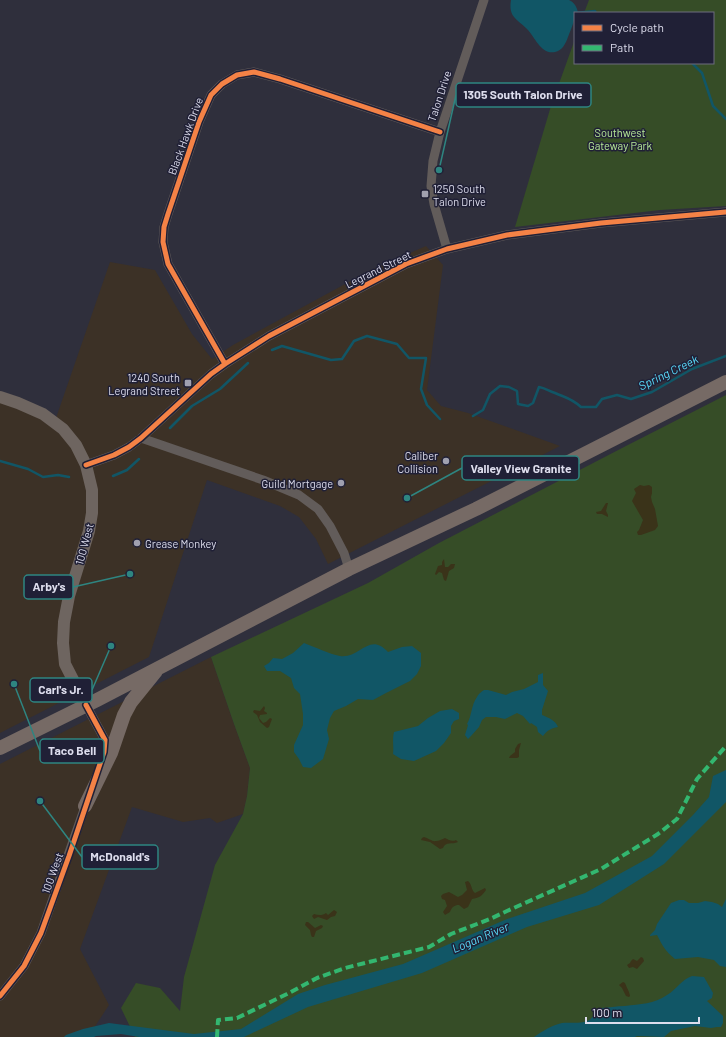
<svg xmlns="http://www.w3.org/2000/svg" width="726" height="1037" font-family="Barlow,sans-serif">
<style>
.commercial{fill:#3c3126}
.green{fill:#364d27}
.sand{fill:#3a3319}
.water{fill:#115666}
.lines{fill:none;stroke-linecap:round;stroke-linejoin:round}
.stream{stroke:#115666;stroke-width:2.5}
.minor{stroke:#625c5a;stroke-width:9}
.major{stroke:#6e6560;stroke-width:12}
.highway{stroke:#766a65;stroke-width:14}
.quiet{stroke:#33b770;stroke-width:4;stroke-dasharray:8 4;stroke-linecap:butt}
.cycleway-casing{stroke:#202036;stroke-width:8}
.cycleway{stroke:#f48246;stroke-width:5}
.poi-dot{fill:#a0a0af;stroke:#202036;stroke-width:1.5}
.labels{text-anchor:middle;dominant-baseline:central;stroke-width:3;stroke-linejoin:round;paint-order:stroke}
.street-label{font-size:11px;fill:#dddded;stroke:#202036}
.park-label{font-size:11px;fill:#b7ea97;stroke:#202036}
.poi-label{font-size:11px;fill:#dddded;stroke:#202036;text-anchor:end}
.water-label{font-size:12px;font-style:italic;fill:#59dbfa;stroke:#202036}
.leader{fill:none;stroke:#2e8581;stroke-width:1.5}
.callout-dot{fill:#2e8581;stroke:#202036;stroke-width:1.5}
.callout{fill:#202036;stroke:#2e8581;stroke-width:1.5}
.callout-label{font-size:12px;text-anchor:middle;font-weight:bold;fill:#dddded}
</style>
<rect width="100%" height="100%" fill="#2f2f3c"/>
<path class="commercial" d="M426 246 443 265 427 390 441 406 468 413 560 446 328 564 316 539 299 517 280 506 207 480 149 657 0 733V401L56 418 110 262 155 270 192 334 212 359 233 345 371 270Z
M211 657 234 724 250 768 247 796 243 814 217 823 210 818 183 822 132 807 80 949 109 1005 88 1037H0V764Z"/>
<path class="green" d="M589 0H726V206L660 210 515 227 551 106 575 39V63H713V13H584Z
M726 395V1037H135L121 1008 136 983 160 988 180 1011 184 977 215 865 243 814 247 796 250 768 234 724 211 657 368 583 439 543 624 447Z"/>
<path class="sand" d="M640 485 644 486 649 485 652 487V493L651 497 652 502 655 509 658 526 655 530 641 535H638L637 532 639 530 643 520 632 501 636 493 634 489Z
M606 503H608L606 511 608 515V517L602 514H597L596 512 601 511Z
M444 559 445 567H448L451 564H455L454 568 449 571 447 578 446 581 444 580 442 573 439 572 436 575 435 574 438 566 442 565V562Z
M264 706 265 708 264 711 267 713V714L260 715 259 718 263 723 266 722 270 718 272 719 269 727 267 728 260 722 257 715 253 712 254 710 260 711Z
M521 743 519 750V757L517 758H509L510 756 515 752V749L518 744Z
M424 837C428 838 433 842 436 841 439 841 442 839 445 838 449 840 452 842 456 840L458 842C452 845 446 841 443 848L440 849 430 842 421 840 422 838Z
M468 881C472 884 471 890 475 893L485 888 486 890C482 896 479 898 472 899L468 907 464 909 459 905C454 905 452 907 450 912L445 915 443 912 447 906 445 900 442 899 441 896 443 894 449 892 458 897 462 895 467 890 465 882Z
M334 910 337 912 335 916 331 917 327 920 318 917 314 919 312 916 314 914C318 915 322 916 326 913L328 915Z
M306 922H308L315 928 321 925 323 926 322 928 316 931 314 937H312L311 935 310 930 305 925Z
M641 957 643 958 644 961 637 969 633 967 629 968 627 965 630 963 631 961 633 959 637 961Z
M623 982 625 983C626 986 630 993 630 996L629 997 626 996 622 988 619 985Z"/>
<path class="water" d="M511 0H569C574 2 577 7 578 13H575C575 21 571 29 568 37 566 43 562 51 555 52 542 55 535 38 528 30 518 19 508 18 511 0Z
M304 643C315 647 329 654 340 656 360 659 369 631 388 652L402 647 412 646 421 653V666L417 674 410 681 386 693 373 700 358 699 346 706 334 711 330 718 327 730 329 739 323 759 311 768 303 767 299 759 294 752V745L303 725V714L300 694 294 688 291 678 280 671H267L264 666 269 663 273 658 282 659 293 653Z
M543 673V685L548 691 542 710V715C549 718 555 720 558 727 552 728 547 730 543 736L538 732 537 727 531 723 530 724 523 716 517 713 505 719 496 717H486L482 720 479 727 471 736 468 739 465 735 468 725 467 724C472 716 471 705 477 697 478 694 481 692 484 690H488L506 695 512 692 524 689 538 682V675Z
M452 709 459 713V719L454 721 451 726V733L444 743 436 751 414 761 401 759 393 754C394 747 392 740 394 732L418 726 428 718 440 711Z
M726 770V802L664 864 599 905 527 927 422 973 308 1007 244 1037H139L121 1034 96 1036 94 1037H64L66 1035 83 1029 109 1023 194 1034 241 1029 298 994 325 985 403 964 507 919 585 893 652 856 693 815 709 797 713 776Z
M726 899V967L720 966 714 960 698 957 675 959C666 952 662 945 657 935L650 936V935L655 930 657 924 671 903 679 900H684L689 903H698L705 901 712 902 718 904 722 907Z
M692 976 704 977 713 993 712 998 707 1001 723 1016V1023L721 1027H717L711 1028 695 1026 671 1031 664 1037 637 1036 635 1037H534C543 1031 552 1025 562 1023 570 1022 579 1024 587 1021 593 1019 595 1012 600 1008 608 1008 617 1006 625 1006 640 1004 654 1004 667 995 677 989 681 980 692 976Z"/>
<g class="lines">
<path class="stream" d="M575 13 595 11 596 13
M692 63 702 73 713 106 726 119
M272 350 282 346 331 360 342 359 354 341 367 336 397 344 409 358H426L421 389 427 405 440 419
M473 416 483 410 490 394 500 386 509 387 517 391 518 404 528 406 533 403 539 387C545 388 549 391 555 393 566 398 571 398 581 407H596L602 399 617 395 631 399 652 392 692 369 726 356
M170 428 192 406 220 389 248 363
M0 461 28 469 43 477 58 475 69 477
M113 476 127 470 139 459"/>
<path class="minor" d="M447 249 434 204 431 186 433 161 440 132 484 0
M225 364 168 264 163 242 164 227 168 214 199 122 211 95 222 84 237 75 254 72 280 79 440 132
M141 438 263 480 299 495 318 509 330 526 344 553 349 569
M86 465 114 455 129 447 141 438 211 374 225 364 269 336 406 264 447 249 507 235 601 223 726 212
M86 705 105 740 104 752 100 763
M0 996 24 966 41 933 87 801"/>
<path class="major" d="M0 397 18 403 43 414 63 429 76 445 86 465 92 490V513L89 531 69 596 64 622 63 643 65 664 86 705"/>
<path class="highway" d="M0 748 97 700 349 569 476 509 726 382
M85 806 111 753 124 715 131 702 156 671"/>
<path class="quiet" d="M217 1037 218 1020 237 1018 287 994 317 978 345 968 429 947 451 934 490 919 507 911 601 869 658 834 677 819 697 779 726 746"/>
<defs>
<path id="cycleway" d="M225 364 168 264 163 242 164 227 168 214 199 122 211 95 222 84 237 75 254 72 280 79 440 132
M86 465 114 455 129 447 141 438 211 374 225 364 269 336 406 264 447 249 507 235 601 223 726 212
M0 996 24 966 41 933 69 856 104 752 105 740 86 705"/>
</defs>
<use href="#cycleway" class="cycleway-casing"/>
<use href="#cycleway" class="cycleway"/>
</g>
<g class="poi-dot">
<rect x="421" y="190" width="8" height="8" rx="2"/>
<rect x="184" y="379" width="8" height="8" rx="2"/>
<circle cx="446" cy="461" r="4"/>
<circle cx="341" cy="483" r="4"/>
<circle cx="137" cy="543" r="4"/>
</g>
<g class="labels">
<g class="street-label">
<text transform="translate(439 96) rotate(-72)">Talon Drive</text>
<text transform="translate(185 136) rotate(-70)">Black Hawk Drive</text>
<text transform="translate(378 269) rotate(-26)">Legrand Street</text>
<text transform="translate(84 544) rotate(-75)">100 West</text>
<text transform="translate(52 873) rotate(-70)">100 West</text>
</g>
<g class="park-label">
<text x="620" y="132">Southwest<tspan x="620" dy="13">Gateway Park</tspan></text>
</g>
<g class="poi-label">
<text x="433" y="188" text-anchor="start">1250 South<tspan x="433" dy="13">Talon Drive</tspan></text>
<text x="180" y="377">1240 South<tspan x="180" dy="13">Legrand Street</tspan></text>
<text x="438" y="455">Caliber<tspan x="438" dy="13">Collision</tspan></text>
<text x="333" y="483">Guild Mortgage</text>
<text x="145" y="543" text-anchor="start">Grease Monkey</text>
</g>
<g class="water-label">
<text transform="translate(668 372) rotate(-26)">Spring Creek</text>
<text transform="translate(480 937) rotate(-23)">Logan River</text>
</g>
</g>
<path class="leader" d="M439 170L456 95M407 498L462 468M130 574L73 587M111 646L92 690M14 684L40 751M40 801L82 857"/>
<g class="callout-dot">
<circle cx="439" cy="170" r="4"/>
<circle cx="407" cy="498" r="4"/>
<circle cx="130" cy="574" r="4"/>
<circle cx="111" cy="646" r="4"/>
<circle cx="14" cy="684" r="4"/>
<circle cx="40" cy="801" r="4"/>
</g>
<g class="callout">
<rect x="456" y="83" width="135" height="24" rx="4"/>
<rect x="462" y="456" width="117" height="24" rx="4"/>
<rect x="24" y="575" width="49" height="24" rx="4"/>
<rect x="30" y="678" width="62" height="24" rx="4"/>
<rect x="40" y="739" width="64" height="24" rx="4"/>
<rect x="82" y="845" width="76" height="24" rx="4"/>
</g>
<g class="callout-label">
<text x="523" y="99">1305 South Talon Drive</text>
<text x="521" y="473">Valley View Granite</text>
<text x="49" y="591">Arby's</text>
<text x="61" y="694">Carl's Jr.</text>
<text x="72" y="755">Taco Bell</text>
<text x="120" y="861">McDonald's</text>
</g>
<rect x="574" y="12" width="140" height="52" fill="#202036" stroke="#6c6c7f"/>
<rect x="582" y="25" width="20" height="6" fill="#f48246" stroke="#6c6c7f"/>
<text x="610" y="32" font-size="12" fill="#dddded">Cycle path</text>
<rect x="582" y="45" width="20" height="6" fill="#33b770" stroke="#6c6c7f"/>
<text x="610" y="52" font-size="12" fill="#dddded">Path</text>
<path d="M586 1017v6h113v-6" fill="none" stroke="#dddded" stroke-width="2"/>
<text x="592" y="1017" font-size="12" fill="#dddded" stroke="#202036" stroke-width="3" paint-order="stroke">100 m</text>
</svg>
